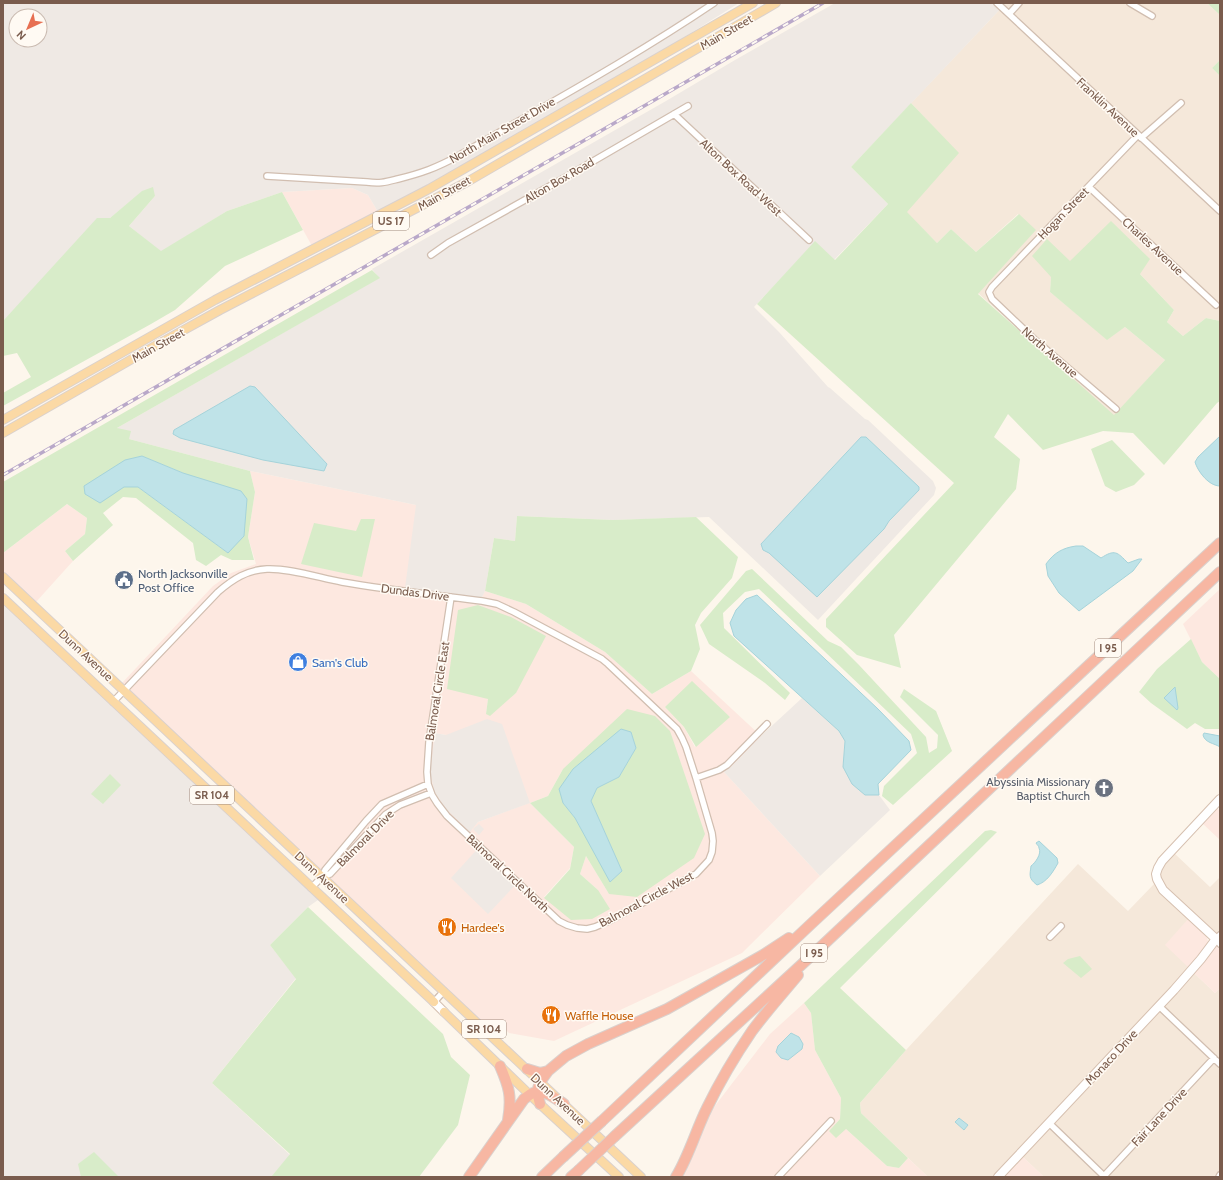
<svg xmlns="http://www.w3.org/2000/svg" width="1223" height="1180" font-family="Cabin,sans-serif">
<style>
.residential{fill:#f5e8da}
.commercial{fill:#fde8e0;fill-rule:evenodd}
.industrial{fill:#efe9e4;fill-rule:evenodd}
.green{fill:#d8ecc9;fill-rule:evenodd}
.water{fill:#bfe3e8;stroke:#a5d3da}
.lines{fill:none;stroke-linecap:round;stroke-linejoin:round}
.street-casing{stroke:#d1beb0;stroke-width:8}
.secondary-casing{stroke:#d6c0b0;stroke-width:10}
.primary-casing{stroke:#dad1cd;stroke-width:10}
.highway-casing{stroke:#dad1cd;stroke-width:12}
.street{stroke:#fff;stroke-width:5.5}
.secondary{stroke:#fff;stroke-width:8}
.primary{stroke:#fbd9a5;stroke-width:8}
.highway{stroke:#f7b7a3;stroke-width:10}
.rail-casing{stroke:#b9a8c9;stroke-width:3.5}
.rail{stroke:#fffaf3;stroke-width:2;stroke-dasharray:6;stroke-linecap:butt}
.highway-bridge-casing{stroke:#dad1cd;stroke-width:12;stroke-linecap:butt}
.highway-bridge{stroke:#f7b7a3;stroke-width:10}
.labels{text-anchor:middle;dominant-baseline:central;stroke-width:3;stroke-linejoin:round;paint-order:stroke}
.shield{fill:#fffaf3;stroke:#a28b7f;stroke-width:1}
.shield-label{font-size:11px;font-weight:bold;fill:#7a5c4d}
.street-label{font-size:12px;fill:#7a5c4d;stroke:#fffaf3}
.service-label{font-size:12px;fill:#4e5e75;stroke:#fffaf3;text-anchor:start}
.shop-label{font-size:12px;fill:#366cbe;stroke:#fffaf3;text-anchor:start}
.worship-label{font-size:12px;fill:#5b616d;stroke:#fffaf3;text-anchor:end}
.food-label{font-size:12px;fill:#c56008;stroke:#fffaf3;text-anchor:start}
</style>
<rect width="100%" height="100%" fill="#fdf6ec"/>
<path class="residential" d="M1006 3H1207L1220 15V60L1212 68 1220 76V321L1206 318 1183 336 1167 322 1174 310 1140 274 1070 261 1051 277 1050 292 1107 339 1125 327 1165 360 1114 416 978 293 1035 230 1018 214 976 252 951 229 937 243 906 212 958 153 911 103Z
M1174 853 1210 887 1220 877V940L1168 892 1161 879 1160 873 1163 866Z
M1078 864 1128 911 1155 883 1157 888 1161 892 1189 918V968L994 1177H928L861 1113 860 1103 906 1050Z
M1194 973 1215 993 1220 988V1177H1044L1022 1156 1188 980Z"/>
<path class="commercial" d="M352 188 368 195 378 212 312 246 282 192Z
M250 471 416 505 477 605 485 591 526 604 605 652 652 694 691 671 761 736 733 765 724 772 820 876 742 953 554 1041 509 1033 495 1020 488 1027 122 683 213 586 231 573 256 564 248 537 255 492ZM516 693 486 714 488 699ZM665 707 730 716 695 747 684 727ZM435 733 446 735 529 803 478 822 470 831ZM563 769 609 894 586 856 580 874 598 890 544 897 570 868 574 847 530 803 548 796Z
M67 504 87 518 85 534 65 551 73 561 36 602 3 571V553Z
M1220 589V679L1202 662 1183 624Z
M1217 808 1220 811V840L1202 823Z
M1189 918 1205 933 1208 941 1207 944 1189 968 1165 945Z
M1220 940V988L1215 993 1194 973Z
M804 1003 811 1013 815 1050 841 1098 840 1119 829 1131 846 1129 887 1166 899 1168 908 1158 928 1177H683L708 1115 770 1034Z
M1022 1156 1044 1177H1003Z"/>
<path class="industrial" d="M3 3H739L625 74 429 186 378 212 368 195 352 188 282 192 227 211 161 252 129 226 155 196 143 191 110 218 3 321ZM16 16H40V40H16Z
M835 3H1006L851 167 888 204 834 260 815 242 754 307 779 332 828 387 830 388 865 419 868 420 933 481 936 488 934 495 818 620 709 517 613 520 517 516 515 541 494 538 485 591 478 605 405 588 416 505 250 471 129 439 117 428 379 278 372 269 666 101 735 60Z
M3 605 318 900 308 907 270 945 296 978 212 1083 290 1155 271 1177H3Z
M802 698 839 731 845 741 843 767 865 795H879L890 810 820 876 724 772 733 765 761 736Z
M487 719 502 724 530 803 478 822 470 832 446 809 435 793 430 773 435 733 446 735Z
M479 824 484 829 479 835 473 829Z
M482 844 520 880 488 914 451 878Z"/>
<path class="green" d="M1207 3H1220V15Z
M1220 60V76L1212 68Z
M911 103 959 153 907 212 937 243 951 229 976 252 1019 214 1036 230 978 294 1114 415 1165 360 1125 327 1107 340 1050 292 1051 277 1032 256 1047 239 1070 261 1111 221 1150 259 1140 274 1174 310 1167 322 1183 336 1206 318 1220 321V401L1217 403 1164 465 1133 433 1103 431 1043 450 1008 414 994 437 1020 459 1016 489 894 635 901 668 857 655 826 627V619L954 483 757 304 815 241 835 260 888 204 851 167Z
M153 187 155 196 129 226 161 251 227 211 282 192 303 230 225 266 175 310 151 324 3 406V393L31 377 17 353 3 356V321L97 218H110L142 191Z
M372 270 380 278 117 428 131 431 129 439 250 471 255 492 248 537 254 560H232L221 555 206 566 196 560 193 543 136 498 123 497 103 513 113 525 73 561 65 551 85 534 87 518 67 504 3 553V482ZM142 456 183 473 228 553 138 487H124Z
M1112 440 1145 474 1134 485 1116 492 1105 486 1091 449Z
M517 516 613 520 696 517 738 557 732 578 701 613 695 625 700 649 691 671 652 694 605 652 526 604 485 591 494 538 515 541Z
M361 519H375L362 577 301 564 314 523 356 531Z
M752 569 828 641 841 647 859 665 926 737 929 753 937 748 938 735 900 697 904 689 936 711 952 751 893 805 882 796 884 786 917 753 911 734 759 589 745 592 723 613 724 628 790 693 785 700 765 683 709 644 700 625 746 571Z
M478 605 511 617 546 636 516 693 490 716 486 714 488 699 447 689 458 610Z
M1191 639 1202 662 1220 679V729H1205L1195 723 1187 729 1151 703 1139 692 1157 669Z
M692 681 730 717 696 747 684 727 665 707Z
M627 709 655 716 670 731 705 834 694 858 637 897 609 894 586 856 580 874 598 890 610 909 592 919 571 920 544 898 570 869 574 847 530 803 548 796 563 769ZM631 732 636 748 619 777 597 788 591 801 622 871 611 881 575 818 563 803Z
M110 774 121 785 103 804 91 794Z
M991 830 997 832 840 988 906 1050 860 1103 861 1113 908 1158 899 1168 887 1166 846 1129 836 1138 829 1131 840 1119 841 1098 815 1050 811 1013 804 1003 985 831Z
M308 907 443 1034 451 1057 470 1075 458 1125 419 1177H271L290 1154 212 1083 296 979 270 945Z
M1080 956 1092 969 1081 978 1063 963 1068 959Z
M94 1152 119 1177H81L78 1164Z"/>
<path class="water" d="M250 386 255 387 327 464 324 471 263 460 180 438 173 434 174 430Z
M1220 436V486C1209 486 1198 472 1195 462L1198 457Z
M861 437H866L919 487V490L889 521 884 529 817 597 769 553 763 550 761 544Z
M142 456 183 473 241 491 247 499 244 536 228 553 138 487H124L100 503 85 494 84 486 125 460Z
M1076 546H1083L1101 558C1115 549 1117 552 1128 563L1139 559H1142L1133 571 1079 611 1059 593 1048 576 1046 564C1054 553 1062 548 1076 546Z
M757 595 878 709 909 741 911 750 878 784 879 795H865L852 784 843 767 845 741 839 731 734 636 730 623 736 610 746 599Z
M1175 687 1178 708 1177 710 1164 698Z
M621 729 631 732 636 748 619 777 597 788 591 801 622 871 610 882 575 818 563 803 559 789 573 769Z
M1204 733 1220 736V747C1214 743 1205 743 1203 735Z
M1039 841 1057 858 1058 863C1053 872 1047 882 1037 885 1028 878 1030 875 1031 866 1035 863 1042 854 1039 848 1039 846 1037 845 1036 843Z
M791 1033 799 1037 803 1044 802 1049 788 1060 781 1058 776 1052 778 1046Z
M959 1118 968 1125 964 1130 955 1122Z"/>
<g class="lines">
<defs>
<path id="street" d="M997 3 1220 211
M1130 3 1152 16
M1009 14 1019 3
M674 114 809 240
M1141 138 1181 103
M267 176 367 182C380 184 386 182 398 179 422 173 436 168 458 156 544 106 631 59 714 3
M1089 187 1216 305
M431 255 448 243 566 177 688 106
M1116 409 1034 339 992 299 989 292 992 287 1138 135
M113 702 218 592C233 579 247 570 267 569 289 568 320 578 342 582 388 590 435 595 482 601L497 604 514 612 602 659 608 664 677 729 682 738 686 747 696 778 712 833 713 841 712 852 709 860 696 874 611 920 595 927 587 929 577 928 567 925 559 921 447 816 437 803 432 795 428 784 427 772 429 742 451 597
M696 778 719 770 727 765 767 724
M323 876 325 870 366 821 382 804 428 784
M311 888 323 876 330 874 386 814 400 805 431 793
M1220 935 1216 939 1220 944
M1050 937 1061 926
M434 1002 444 991
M1159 1006 1220 1064
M1049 1123 1105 1177
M1104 1176 1214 1058
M778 1177 831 1121
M1219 1177 1220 1175"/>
<path id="secondary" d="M434 1002 444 1012
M998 1177 1174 990 1201 959 1216 939 1163 890 1157 879 1156 874 1158 868 1162 861 1220 799"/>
<path id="primary" d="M3 420 215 300 429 189 753 3
M3 433 153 347 220 310 467 182 776 3
M3 577 641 1177
M3 598 434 1002
M444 1012 530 1095 619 1177"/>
<path id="highway" d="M500 1066C509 1087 512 1096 508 1120
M527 1069 540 1073 548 1071
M540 1104 537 1092 540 1082 548 1071 566 1056 588 1044 667 1009 763 955 789 938
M602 1121 811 924 1220 543
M615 1136 824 944 1220 572
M469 1177 524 1099C527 1097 530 1094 533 1093 543 1088 556 1099 564 1104
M542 1177 563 1157
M571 1177 578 1171
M676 1177C689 1156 696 1130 707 1108 720 1081 735 1056 752 1031 766 1012 783 993 798 975"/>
</defs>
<use href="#street" class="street-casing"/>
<use href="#secondary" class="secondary-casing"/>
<use href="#primary" class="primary-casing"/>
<use href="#highway" class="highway-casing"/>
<use href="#street" class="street"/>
<use href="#secondary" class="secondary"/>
<use href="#primary" class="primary"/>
<use href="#highway" class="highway"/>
<defs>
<path id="rail" d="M3 475 823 3"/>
</defs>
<use href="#rail" class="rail-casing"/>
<use href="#rail" class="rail"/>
<defs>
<path id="highway-bridge" d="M563 1157 602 1121
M578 1171 615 1136"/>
</defs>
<use href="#highway-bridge" class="highway-bridge-casing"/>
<use href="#highway-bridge" class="highway-bridge"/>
</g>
<defs>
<symbol id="civic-disc" viewBox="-11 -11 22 22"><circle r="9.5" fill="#5c6f8a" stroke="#fffaf3"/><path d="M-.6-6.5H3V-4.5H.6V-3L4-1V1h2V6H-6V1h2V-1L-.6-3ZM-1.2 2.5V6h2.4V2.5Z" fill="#fff"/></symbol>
<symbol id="shop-disc" viewBox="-11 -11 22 22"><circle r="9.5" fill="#3f7fe0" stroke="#fffaf3"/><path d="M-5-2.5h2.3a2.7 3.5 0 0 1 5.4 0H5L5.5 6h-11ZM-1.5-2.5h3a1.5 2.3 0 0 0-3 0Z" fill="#fff"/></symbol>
<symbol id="church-disc" viewBox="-11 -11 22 22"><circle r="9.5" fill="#6b7280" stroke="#fffaf3"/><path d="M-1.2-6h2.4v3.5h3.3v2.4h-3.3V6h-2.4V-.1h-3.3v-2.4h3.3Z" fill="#fff"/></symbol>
<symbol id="restaurant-disc" viewBox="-11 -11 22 22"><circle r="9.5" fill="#e8710a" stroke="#fffaf3"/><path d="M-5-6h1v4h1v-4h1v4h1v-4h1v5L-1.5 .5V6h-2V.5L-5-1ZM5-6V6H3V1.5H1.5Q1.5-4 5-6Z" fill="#fff"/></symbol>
</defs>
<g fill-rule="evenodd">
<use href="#civic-disc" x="113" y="569" width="22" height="22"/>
<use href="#shop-disc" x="287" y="651" width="22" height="22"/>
<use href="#church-disc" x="1093" y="777" width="22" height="22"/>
<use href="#restaurant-disc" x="436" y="916" width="22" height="22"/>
<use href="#restaurant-disc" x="540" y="1004" width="22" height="22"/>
</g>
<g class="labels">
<g class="shield">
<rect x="373" y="212" width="36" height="18" rx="3"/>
<rect x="1095" y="639" width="26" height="18" rx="3"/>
<rect x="190" y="786" width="44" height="18" rx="3"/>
<rect x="801" y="944" width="26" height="18" rx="3"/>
<rect x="462" y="1020" width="44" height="18" rx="3"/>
</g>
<g class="shield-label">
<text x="391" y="221">US 17</text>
<text x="1108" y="648">I 95</text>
<text x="212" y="795">SR 104</text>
<text x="814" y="953">I 95</text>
<text x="484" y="1029">SR 104</text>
</g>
<g class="street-label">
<text transform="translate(726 32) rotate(-30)">Main Street</text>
<text transform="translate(1108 107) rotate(43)">Franklin Avenue</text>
<text transform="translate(502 130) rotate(-30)">North Main Street Drive</text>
<text transform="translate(741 177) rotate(43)">Alton Box Road West</text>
<text transform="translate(559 180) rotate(-30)">Alton Box Road</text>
<text transform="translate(444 193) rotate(-29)">Main Street</text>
<text transform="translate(1063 213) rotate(-46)">Hogan Street</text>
<text transform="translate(1153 246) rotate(43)">Charles Avenue</text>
<text transform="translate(158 345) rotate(-29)">Main Street</text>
<text transform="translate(1050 352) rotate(41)">North Avenue</text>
<text transform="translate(415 592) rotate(7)">Dundas Drive</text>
<text transform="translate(86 655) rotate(43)">Dunn Avenue</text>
<text transform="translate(437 691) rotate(-81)">Balmoral Circle East</text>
<text transform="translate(365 838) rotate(-45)">Balmoral Drive</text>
<text transform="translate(508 873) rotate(43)">Balmoral Circle North</text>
<text transform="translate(322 877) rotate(43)">Dunn Avenue</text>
<text transform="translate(646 899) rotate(-28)">Balmoral Circle West</text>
<text transform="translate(1111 1057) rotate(-47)">Monaco Drive</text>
<text transform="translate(558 1099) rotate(43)">Dunn Avenue</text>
<text transform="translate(1159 1117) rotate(-47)">Fair Lane Drive</text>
</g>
<g class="service-label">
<text x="138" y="573">North Jacksonville<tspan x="138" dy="14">Post Office</tspan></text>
</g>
<g class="shop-label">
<text x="312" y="662">Sam's Club</text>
</g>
<g class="worship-label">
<text x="1090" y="781">Abyssinia Missionary<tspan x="1090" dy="14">Baptist Church</tspan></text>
</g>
<g class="food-label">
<text x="461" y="927">Hardee's</text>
<text x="565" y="1015">Waffle House</text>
</g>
</g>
<rect width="1223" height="1180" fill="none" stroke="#7a5c4d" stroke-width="8"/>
<g transform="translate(28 28) rotate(224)"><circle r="19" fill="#fffaf3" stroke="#cabbb1"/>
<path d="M0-3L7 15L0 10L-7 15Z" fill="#e76f51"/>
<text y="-6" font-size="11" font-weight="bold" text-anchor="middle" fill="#7a5c4d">N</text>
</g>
</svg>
